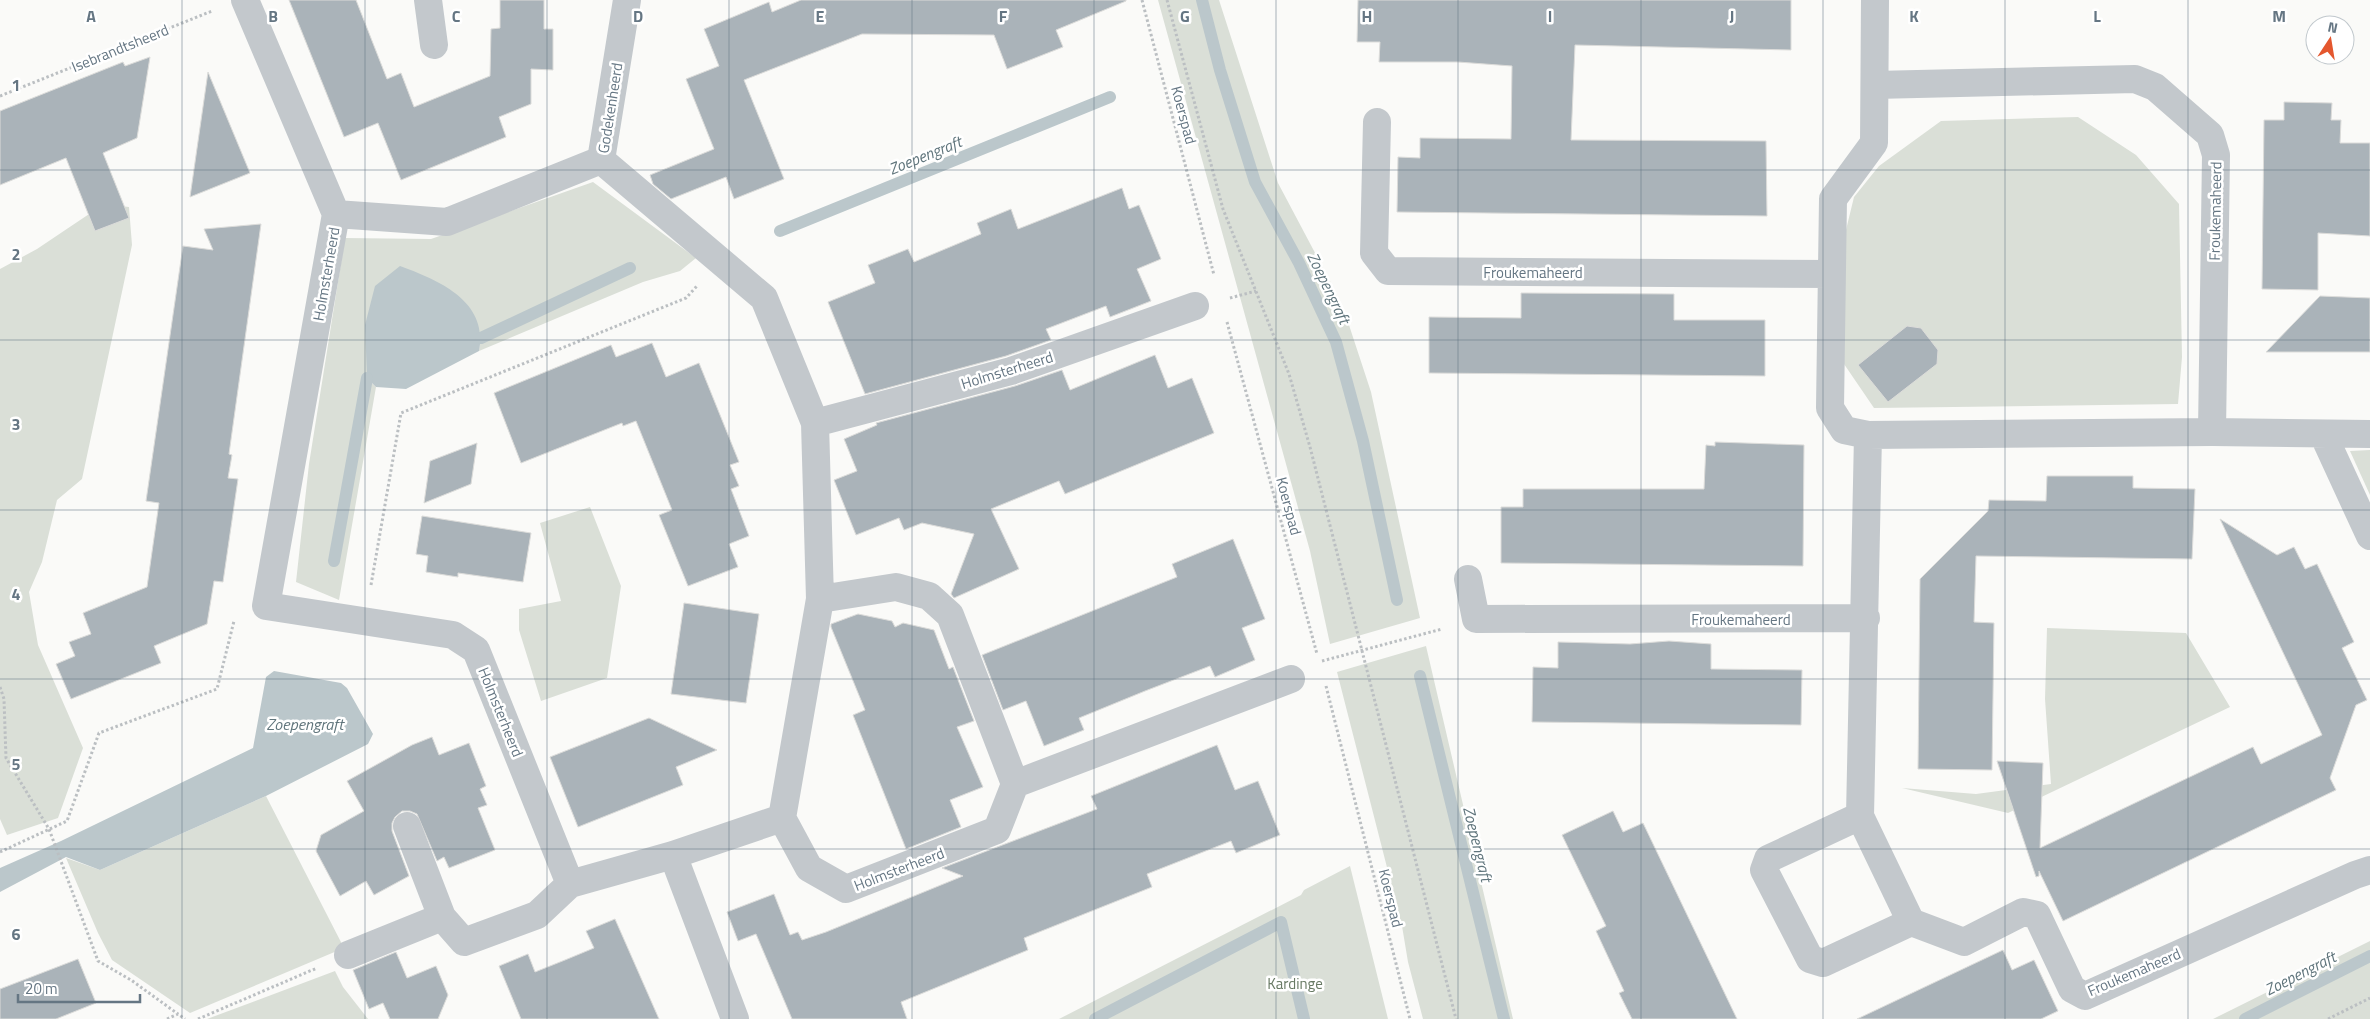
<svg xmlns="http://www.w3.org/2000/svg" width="2370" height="1019" font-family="'Titillium Web',sans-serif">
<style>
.green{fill:#dadfd7}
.water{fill:#bbc7cb}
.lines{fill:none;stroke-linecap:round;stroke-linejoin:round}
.stream{stroke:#bbc7cb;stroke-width:12}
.building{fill:#aab3b9;stroke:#dcdcda}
.path{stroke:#bbbfc2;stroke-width:3;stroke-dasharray:2.5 2.5;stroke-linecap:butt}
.minor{stroke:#c3c8cc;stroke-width:28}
.grid{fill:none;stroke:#657683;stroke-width:1;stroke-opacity:0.55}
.labels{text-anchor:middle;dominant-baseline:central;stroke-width:5;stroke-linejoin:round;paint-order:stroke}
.street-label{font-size:15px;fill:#657683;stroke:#fff}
.park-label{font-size:15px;fill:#687a64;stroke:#fff}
.water-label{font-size:16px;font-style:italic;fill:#60757c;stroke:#fff}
.grid-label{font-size:16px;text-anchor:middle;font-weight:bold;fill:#657683;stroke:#fff;stroke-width:5;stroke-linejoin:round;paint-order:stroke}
</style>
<rect width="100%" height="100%" fill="#fafaf8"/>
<path class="green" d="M1158 0H1219L1278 183 1331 283 1348 322 1371 392 1420 618 1330 644 1310 551Z
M2078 117 2136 155 2179 204 2182 357 2178 404 1874 408 1844 364 1845 234 1854 197 1879 166 1941 121Z
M593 182 696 258 680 271 643 282 479 351 481 338 367 378 376 387 339 600 296 582 309 464 345 238 431 239Z
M104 204 129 207 132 245 82 479 57 500 42 562 29 592 38 645 83 748 58 818 7 835 0 819V269L37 249Z
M2370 450V495L2350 451Z
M590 507 621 586 607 678 541 701 519 630V609L561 601 540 523Z
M2047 628 2186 633 2230 707 2008 813 1902 788 1976 794 2051 784 2045 699Z
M1426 646 1513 1019H1423L1408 962 1402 926 1337 672Z
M266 796 344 948 190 1013 112 960 98 933 66 858 100 870Z
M1350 866 1388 1019H1059L1301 895 1304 890Z
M2370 941V1019H2213Z
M335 971 343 987 368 1019H207Z"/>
<path class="water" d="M400 266C438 280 489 301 479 351L406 389 376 387 367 378 365 325 375 286Z
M274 671 341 683 347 688 373 734 368 744 266 796 100 870 66 857 0 892V868L61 841 253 748 266 677Z"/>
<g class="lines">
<path class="stream" d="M1202 0 1220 70 1255 182 1299 263 1336 342 1363 441 1397 600
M780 231 1110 97
M481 338 630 268
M334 561 367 378
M1420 676 1504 1019
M1095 1019 1281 922 1304 1019
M2245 1019 2370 956"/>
</g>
<path class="building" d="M289 0H356L387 79 401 73 414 107 490 76 491 29 500 28V0H544V29H553V70L531 69V104L499 117 506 137 401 180 378 123 344 137Z
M801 0H1126V1L1056 30 1063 47 1007 69 994 35 862 34 744 80 784 179 734 199 726 177 671 199 653 184 650 175 714 149 686 79 719 66 704 29 769 2 772 12Z
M1358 0H1791V50L1575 45 1571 140 1766 141 1767 216 1397 212 1398 157 1420 158V138L1511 139 1512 66 1458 62H1379L1380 42H1357Z
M150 57 137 138 103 153 129 218 95 231 66 158 0 185V111L123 62 125 66Z
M208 72 250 173 190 197Z
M2284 102 2332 103 2331 120H2341L2340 143H2370V236L2318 233V290L2262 289 2264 120H2284Z
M1122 188 1129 209 1139 205 1161 259 1137 269 1151 301 1110 317 1106 306 1046 329 1051 340 1006 356 865 394 828 302 875 283 868 265 908 249 914 262 981 234 977 223 1011 209 1018 229Z
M261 224 229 454 232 455 228 478 238 479 223 582 214 581 207 624 154 646 161 663 71 699 56 664 75 656 69 642 91 634 83 613 147 587 159 503 146 501 183 246 213 250 204 229Z
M1521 293 1674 294V320H1765V376L1429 373V317L1521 318Z
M2320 296 2370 298V352H2266Z
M1907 326 1921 328 1938 350 1937 364 1888 402 1858 365Z
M652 343 666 377 699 363 739 462 730 465 739 486 731 489 749 536 729 544 738 567 688 586 659 515 672 510 636 421 623 426 622 423 521 463 494 393 611 345 616 357Z
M1155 355 1168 388 1192 378 1214 433 1065 494 1059 481 991 509 1019 569 954 598 951 594 974 534 922 523 904 530 899 518 856 535 834 480 857 471 844 439 877 425 876 423 1015 386 1062 370 1070 390Z
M1715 442 1804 445 1803 566 1501 563V507H1523V489H1704L1706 445 1715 446Z
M477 443 471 484 424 503 430 461Z
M2047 476H2133V488L2195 489 2192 559 1976 556 1974 622 1994 623 1992 770 1918 769 1920 579 1988 511 1989 500 2046 501Z
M422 516 531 533 523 582 458 573V577L426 572 428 556 416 554Z
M2220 519 2277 555 2294 547 2305 569 2317 564 2354 642 2342 648 2367 700 2356 705 2330 778 2336 790 2063 921 2039 871V876L2036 877 1997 761 2043 763 2040 848 2253 747 2261 764 2322 735Z
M1233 539 1265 619 1242 628 1255 660 1215 677 1210 666 1145 691 1079 718 1084 730 1044 746 1026 701 1003 710 982 655 1177 577 1172 564Z
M684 603 759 614 746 703 671 694Z
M858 614 892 621 895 627 903 623 934 630 949 669 953 667 974 721 957 727 983 787 950 800 961 827 906 849 853 715 865 710 831 627V624Z
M1669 641 1711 644V669L1802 670 1801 725 1532 722 1533 667 1558 668V642L1630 644Z
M649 718 717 750 676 767 683 785 578 827 550 757Z
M432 737 439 755 469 743 486 786 480 789 487 805 478 808 495 850 449 868 444 857 437 861 417 814 410 811H402L395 817 392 823V831L409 876 374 895 366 881 340 896 316 851 321 835 364 811 347 781 412 745Z
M1217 745 1235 790 1258 781 1280 835 1236 853 1231 841 1147 874 1152 887 1024 938 1028 950 901 1002 907 1019H792L756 934 738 941 727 912 774 894 790 935 798 932 802 940 826 932 963 876 942 868 1097 809 1091 796Z
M1613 811 1623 832 1643 823 1737 1019H1632L1619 993 1624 991 1596 931 1606 926 1562 835Z
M615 919 659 1019H521L499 966 528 954 535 972 565 960 594 948 586 931Z
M2003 950 2012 970 2034 960 2058 1011 2041 1019H1857Z
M396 952 407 978 436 966 448 995 438 1019H390L383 1003 369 1009 353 970Z
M78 959 96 1003 56 1019H0V989Z"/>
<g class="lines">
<path class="path" d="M1142 0 1214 275
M1167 0 1223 209 1289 374 1310 447 1456 1019
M0 96 212 11
M1230 298 1256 291
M1227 322 1317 654
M371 585 401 413 686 298 697 286
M1322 661 1442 629
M1326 686 1410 1019
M0 687 4 699 6 758 49 829 98 961 131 980 178 1014
M0 852 67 821 99 733 217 689 234 621
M167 1019 178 1014 185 1019
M198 1019 317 968
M2328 1019 2370 998"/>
<path class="minor" d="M245 0 336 214
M428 0 434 45
M627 0 601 160 764 298 815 423 820 599 782 818
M1875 0 1874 143 1833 199 1830 408 1844 430 1868 435 1860 816 1911 922
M1875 85 2135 79 2155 87 2210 135 2216 155 2212 432
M1377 122 1374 253 1388 271 1831 274
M601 160 447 222 336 214 266 606 453 635 476 650 570 884 673 855 782 818 809 868 846 889 997 830 1015 784 950 615 929 596 896 587 820 599
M815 423 1011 371 1195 306
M2323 434 2370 536
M1868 435 2212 432 2370 434
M1468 579 1476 619 1866 618
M1015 784 1291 679
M1860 816 1768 859 1764 870 1810 959 1823 963 1911 922 1964 942 2023 912 2037 915 2072 989 2085 996 2355 875 2370 870
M407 826 442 917
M673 855 735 1019
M348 955 442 917 464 942 537 915 570 884"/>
</g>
<path class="grid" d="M182 0V1019M365 0V1019M547 0V1019M729 0V1019M912 0V1019M1094 0V1019M1276 0V1019M1458 0V1019M1641 0V1019M1823 0V1019M2005 0V1019M2188 0V1019M0 170H2370M0 340H2370M0 510H2370M0 679H2370M0 849H2370"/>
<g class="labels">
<g class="street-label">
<text transform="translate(120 48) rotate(-22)">Isebrandtsheerd</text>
<text transform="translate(610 108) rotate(-81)">Godekenheerd</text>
<text transform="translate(1184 115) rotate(75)">Koerspad</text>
<text transform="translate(2215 211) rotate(-89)">Froukemaheerd</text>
<text x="1533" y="272">Froukemaheerd</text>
<text transform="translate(326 274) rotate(-80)">Holmsterheerd</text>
<text transform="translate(1007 370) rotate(-17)">Holmsterheerd</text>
<text transform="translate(1289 506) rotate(75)">Koerspad</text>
<text x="1741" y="619">Froukemaheerd</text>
<text transform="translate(501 712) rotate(68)">Holmsterheerd</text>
<text transform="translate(899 869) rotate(-21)">Holmsterheerd</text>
<text transform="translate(1391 898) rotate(76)">Koerspad</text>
<text transform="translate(2134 972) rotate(-23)">Froukemaheerd</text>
</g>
<g class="park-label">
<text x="1295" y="983">Kardinge</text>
</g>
<g class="water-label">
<text transform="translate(925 155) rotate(-22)">Zoepengraft</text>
<text transform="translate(1329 288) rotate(64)">Zoepengraft</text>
<text x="305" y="724">Zoepengraft</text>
<text transform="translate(1478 844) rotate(76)">Zoepengraft</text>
<text transform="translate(2300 973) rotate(-27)">Zoepengraft</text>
</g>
</g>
<g class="grid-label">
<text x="91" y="22">A</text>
<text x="273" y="22">B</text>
<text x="456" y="22">C</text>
<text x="638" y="22">D</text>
<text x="820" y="22">E</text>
<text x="1003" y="22">F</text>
<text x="1185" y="22">G</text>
<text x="1367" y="22">H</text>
<text x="1550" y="22">I</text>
<text x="1732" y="22">J</text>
<text x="1914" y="22">K</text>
<text x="2097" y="22">L</text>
<text x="2279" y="22">M</text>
<text x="16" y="91">1</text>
<text x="16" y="260">2</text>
<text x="16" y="430">3</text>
<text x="16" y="600">4</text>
<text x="16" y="770">5</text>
<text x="16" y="940">6</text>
</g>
<g transform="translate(2330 40) rotate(12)"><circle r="24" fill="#ffffff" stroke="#c1c8cd"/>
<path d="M0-4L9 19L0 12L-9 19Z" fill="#e4572e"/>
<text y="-8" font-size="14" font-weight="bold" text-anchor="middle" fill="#657683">N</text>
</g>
<path d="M18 994v8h122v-8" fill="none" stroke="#657683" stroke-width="2.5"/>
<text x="25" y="994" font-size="15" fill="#657683" stroke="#ffffff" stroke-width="4" paint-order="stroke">20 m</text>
</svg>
